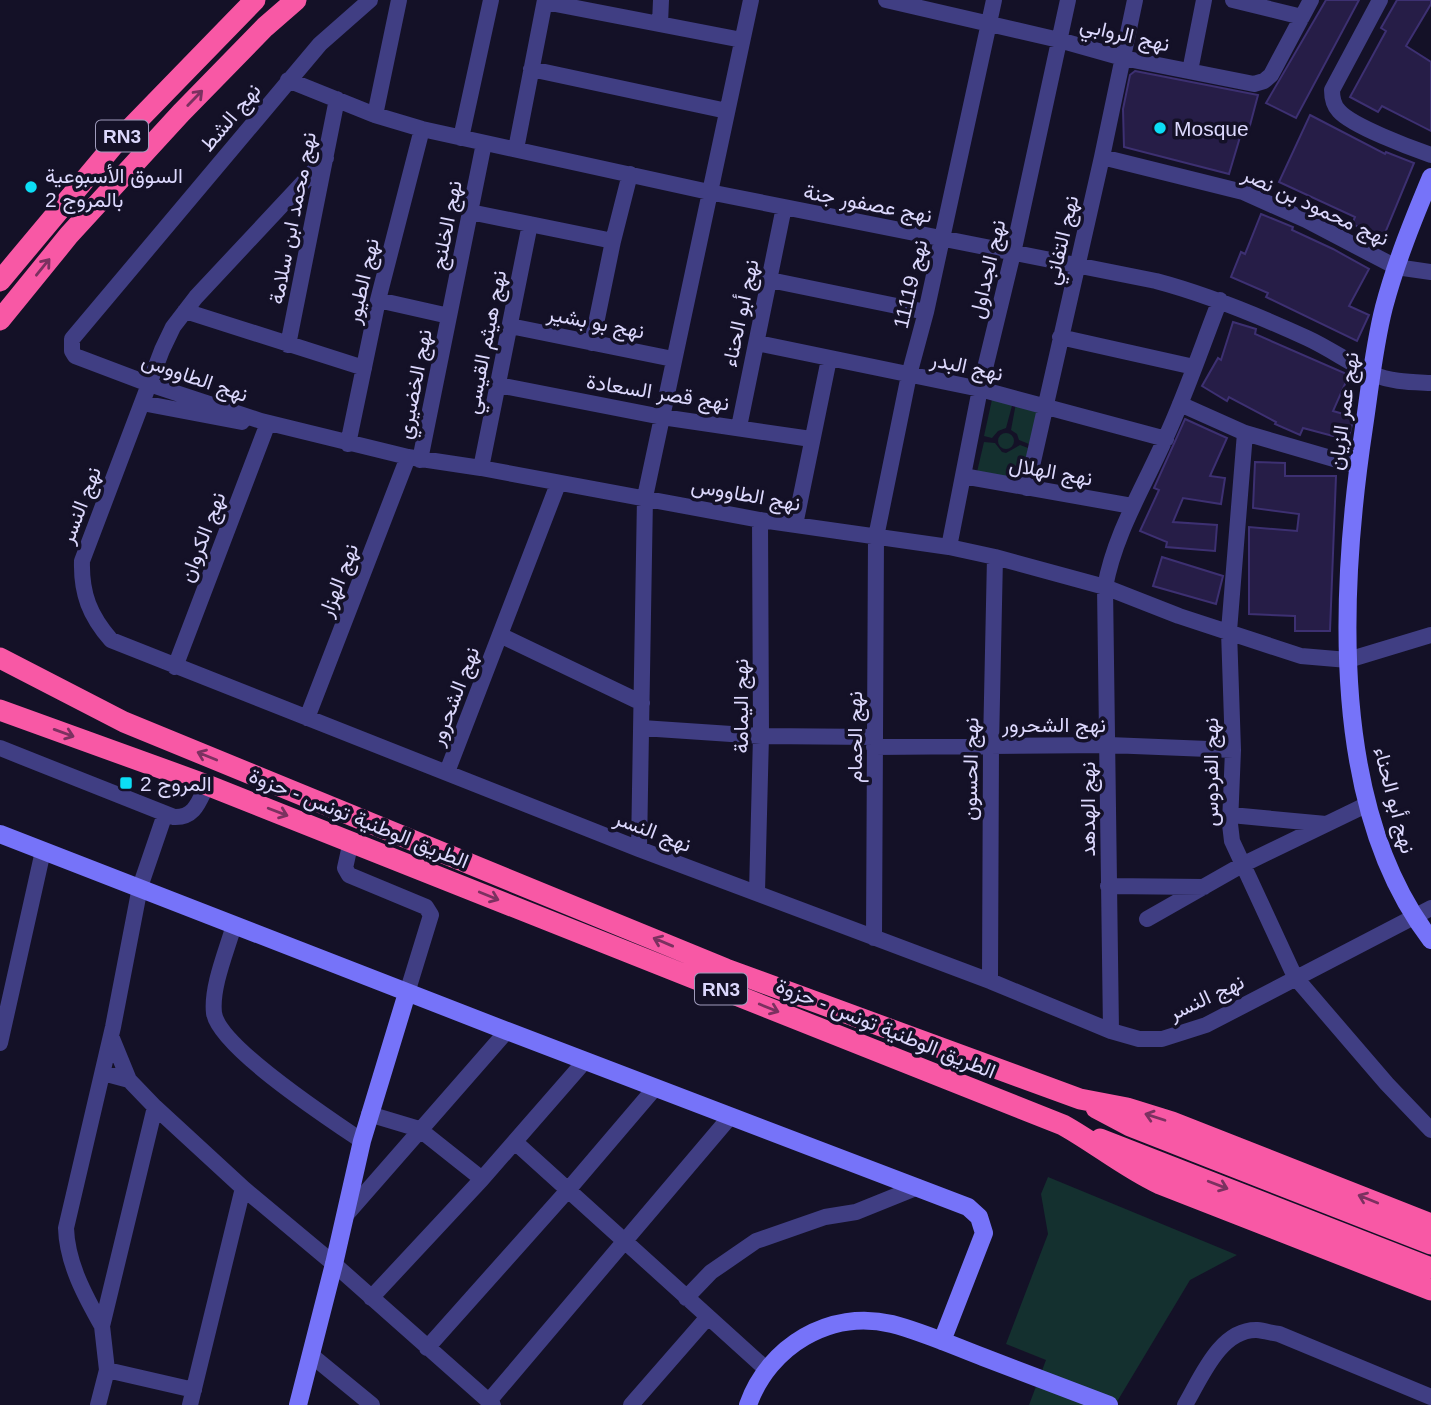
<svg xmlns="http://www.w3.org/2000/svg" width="1431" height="1405" font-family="Helvetica,Vazirmatn,sans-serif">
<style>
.green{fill:#14302f}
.building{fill:#261d47;stroke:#3d3072;stroke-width:2}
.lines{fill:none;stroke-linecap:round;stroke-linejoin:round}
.street{stroke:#403e83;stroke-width:16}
.secondary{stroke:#7673f9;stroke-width:18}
.highway{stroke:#f858a5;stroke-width:21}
.oneway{stroke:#7b3160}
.poi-dot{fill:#0cdef5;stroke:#141127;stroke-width:2.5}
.labels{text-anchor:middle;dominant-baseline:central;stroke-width:7;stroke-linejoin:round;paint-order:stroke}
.shield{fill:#141127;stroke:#a09cbd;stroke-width:2}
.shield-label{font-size:19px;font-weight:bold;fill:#dcd8fd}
.street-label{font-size:21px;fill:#dcd8fd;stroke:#141127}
.poi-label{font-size:21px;fill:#dcd8fd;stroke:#141127;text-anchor:start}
</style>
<rect width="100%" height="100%" fill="#141127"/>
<path class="green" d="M993 395 1013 402 1006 428 998 431 992 438 984 436Z
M1016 403 1039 411 1029 444 1019 440 1017 434 1011 430Z
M998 441a8 8 0 1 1 16 0a8 8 0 1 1-16 0Z
M984 442 995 443 1002 452 1006 453 1020 445 1028 448 1022 483 977 472Z
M1048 1177 1237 1255 1190 1280 1115 1405H1029L1046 1360 1006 1344 1048 1234 1041 1194Z"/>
<path class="building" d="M1326 0H1359L1296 118 1266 103Z
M1397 0H1431V4L1406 46 1431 62V131L1382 106 1378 112 1350 97 1386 31 1381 28Z
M1135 71 1258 95 1249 129 1243 127 1229 174 1124 147 1123 109 1130 75Z
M1310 115 1385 154 1386 152 1414 163 1383 238 1352 224 1355 217 1279 182Z
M1261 214 1293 227 1292 230 1333 249 1369 269 1349 306 1369 315 1357 341 1266 297 1268 293 1231 277 1241 252 1245 254Z
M1233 322 1256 329 1255 334 1349 375 1333 411 1354 417 1348 440 1303 428 1300 435 1275 424 1276 422 1229 397 1227 401 1202 386 1218 358 1221 360Z
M1185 419 1227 438 1210 476 1225 478 1221 504 1183 498 1173 522 1217 525 1215 551 1166 547 1167 542 1140 531 1159 490 1154 488Z
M1255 462 1285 463V476H1336L1330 631H1295V616L1249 614V527L1297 531 1299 514 1253 508Z
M1162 557 1223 576 1216 604 1153 586Z"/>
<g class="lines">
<path class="street" d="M370 0 320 44 72 339V351L75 356 149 384 261 421 408 457 481 468 760 520 949 547 995 557 1105 587 1179 616 1301 656 1348 660 1431 635
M886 0 1059 40 1123 58 1254 84 1264 81 1271 75 1311 0
M1233 0 1302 17
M1380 0 1332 90C1332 97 1333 105 1339 111 1352 126 1411 148 1431 155
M545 2 742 40
M660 24 661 0
M531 69 727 111
M1190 71 1204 0
M288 80 375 115 422 129 709 192 1156 281C1209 295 1257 315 1307 338 1329 348 1351 364 1373 374 1391 382 1411 382 1431 383
M375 115 399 0
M461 138 491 0
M516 149 545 0
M1102 157 1243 192 1306 220 1396 267 1431 272
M326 158 196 297 173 327 162 350 82 561C81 594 90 616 111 640L639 849 990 981 1111 1031 1139 1039H1162L1206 1025 1431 908
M470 212 613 241
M770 280 926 312
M378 300 449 316
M185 311 364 368
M510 326 673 359
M1060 337 1194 367
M592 343 613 241 630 174
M757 343 980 389 1166 439
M288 345 337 99
M498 385 662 417 811 439
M142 403 242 422
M1180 404 1245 433 1358 466
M739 427 784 207
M1245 433 1229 631 1233 750 1230 824 1232 841 1295 977 1387 1084 1431 1130
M348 444 378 300 422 129
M420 460 484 143
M481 468 530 224
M963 476 1132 506
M1027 488 1102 157 1135 0
M795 525 829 359
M949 547 980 389 1013 253 1068 0
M500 635 642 703
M175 667 268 423
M307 718 408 457
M642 728 761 736 875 737
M874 747 1109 745 1233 750
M0 748 174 817C195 818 199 801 207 785
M447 772 558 484
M1231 815 1326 824
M351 841 345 868 349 875 426 907 431 915 407 993
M639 849 645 497 751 0
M1108 886 1204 887
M757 892 761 736 760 520
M1147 919 1242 865 1368 804
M234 925C227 950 211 987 214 1013 219 1047 331 1120 362 1141
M874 938 876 537 909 375 926 312 994 0
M990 981 991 745 995 557
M1111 1031 1105 587C1115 533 1143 489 1165 439 1186 394 1202 346 1220 300
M111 1036 129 1080
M0 1043 43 851
M103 1073 129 1080 155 1107 243 1188 334 1264 493 1405
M369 1114 419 1129 482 1179
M515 1142 766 1369
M346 1215 507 1031
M371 1298 482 1179 585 1061
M686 1298 711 1272 756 1241 825 1217 856 1212 918 1187
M102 1326C85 1296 67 1263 66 1228L113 1027 140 887 165 814
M427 1348 568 1190 655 1088
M311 1355 372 1405
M107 1370 194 1390
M489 1401 730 1117
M98 1405 107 1370 102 1326 155 1107
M190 1405 243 1188
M631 1405 707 1318
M1185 1405C1201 1378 1220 1329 1257 1330 1265 1331 1272 1333 1279 1334L1431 1397"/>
<path class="secondary" d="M1431 177C1413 220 1396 262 1384 307 1374 346 1370 387 1364 427 1340 586 1328 806 1431 940
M0 834 507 1031 968 1207 979 1217 984 1233 942 1341
M298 1405 334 1264 362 1141 407 993
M748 1405C769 1346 830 1309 892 1324 923 1332 954 1346 983 1357 1025 1373 1067 1389 1109 1405"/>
<path class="highway" d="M0 281 113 146 255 0
M0 320 69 235 181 113 265 27 296 0
M0 658 124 722 726 969 1080 1099 1127 1108 1172 1122 1431 1224
M0 710 207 785 1063 1125C1097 1144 1124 1167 1160 1184L1431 1290
M1096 1108 1130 1126 1431 1244
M1100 1139 1431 1268"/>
</g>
<defs><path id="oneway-shaft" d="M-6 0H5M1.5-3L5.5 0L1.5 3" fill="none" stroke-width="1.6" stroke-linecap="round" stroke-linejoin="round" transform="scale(1.75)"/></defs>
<g class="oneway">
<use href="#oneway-shaft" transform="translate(195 98) rotate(-46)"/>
<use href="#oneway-shaft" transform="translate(43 267) rotate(-51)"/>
<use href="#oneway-shaft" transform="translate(64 733) rotate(20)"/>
<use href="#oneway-shaft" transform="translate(207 756) rotate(-158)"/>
<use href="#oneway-shaft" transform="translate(278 812) rotate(21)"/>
<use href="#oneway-shaft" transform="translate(489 896) rotate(22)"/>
<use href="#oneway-shaft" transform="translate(663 942) rotate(-157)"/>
<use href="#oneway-shaft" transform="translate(769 1008) rotate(22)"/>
<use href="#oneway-shaft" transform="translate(1155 1117) rotate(-162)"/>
<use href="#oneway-shaft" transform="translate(1218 1185) rotate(21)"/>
<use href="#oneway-shaft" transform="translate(1368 1199) rotate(-158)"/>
</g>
<g class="poi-dot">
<circle cx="1160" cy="128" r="7"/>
<circle cx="31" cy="187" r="7"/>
<rect x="119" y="776" width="14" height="14" rx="3.5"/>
</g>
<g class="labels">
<g class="shield">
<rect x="96" y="120.5" width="52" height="31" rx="5"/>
<rect x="695" y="973.5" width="52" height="31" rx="5"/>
</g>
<g class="shield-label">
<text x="122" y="136">RN3</text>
<text x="721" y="989">RN3</text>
</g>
<g class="street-label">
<text transform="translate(1125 34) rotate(13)">نهج الروابي</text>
<text transform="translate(230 117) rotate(-50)">نهج الشط</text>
<text transform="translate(868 203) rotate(11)">نهج عصفور جنة</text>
<text transform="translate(1316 206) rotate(25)">نهج محمود بن نصر</text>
<text transform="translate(292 218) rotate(-79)">نهج محمد ابن سلامة</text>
<text transform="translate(446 225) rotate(-79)">نهج الخلنج</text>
<text transform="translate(1061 240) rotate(-77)">نهج التفاني</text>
<text transform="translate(987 269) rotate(-77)">نهج الجداول</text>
<text transform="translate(362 281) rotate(-77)">نهج الطيور</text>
<text transform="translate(910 284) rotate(-77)">نهج 11119</text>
<text transform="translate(740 313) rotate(-78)">نهج أبو الحناء</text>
<text transform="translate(596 322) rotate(11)">نهج بو بشير</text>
<text transform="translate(485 342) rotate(-79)">نهج هيثم القيسي</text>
<text transform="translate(967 366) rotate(12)">نهج البدر</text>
<text transform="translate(195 377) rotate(19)">نهج الطاووس</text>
<text transform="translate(414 384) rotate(-79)">نهج الخضيري</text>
<text transform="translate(658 392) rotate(9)">نهج قصر السعادة</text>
<text transform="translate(1343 411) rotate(-82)">نهج عمر الزيان</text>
<text transform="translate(1051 471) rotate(10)">نهج الهلال</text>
<text transform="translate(746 494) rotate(10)">نهج الطاووس</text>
<text transform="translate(80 505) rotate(-69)">نهج النسر</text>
<text transform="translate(202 537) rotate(-69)">نهج الكروان</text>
<text transform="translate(338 580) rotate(-69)">نهج الهزار</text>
<text transform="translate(454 696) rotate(-69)">نهج الشحرور</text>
<text transform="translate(740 706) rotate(-90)">نهج اليمامة</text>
<text x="1054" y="724">نهج الشحرور</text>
<text transform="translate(854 737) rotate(-90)">نهج الحمام</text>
<text transform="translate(970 769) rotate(-89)">نهج الحسون</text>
<text transform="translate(1210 772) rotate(-90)">نهج الفردوس</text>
<text transform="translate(1395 800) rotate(75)">نهج أبو الحناء</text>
<text transform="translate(1087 809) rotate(-90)">نهج الهدهد</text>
<text transform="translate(359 818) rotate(22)">الطريق الوطنية تونس - حزوة</text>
<text transform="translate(653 831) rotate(21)">نهج النسر</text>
<text transform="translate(1206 997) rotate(-25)">نهج النسر</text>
<text transform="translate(886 1028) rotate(22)">الطريق الوطنية تونس - حزوة</text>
</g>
<g class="poi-label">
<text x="1174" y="128">Mosque</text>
<text x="45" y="175">السوق الأسبوعية<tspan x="45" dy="24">بالمروج 2</tspan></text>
<text x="140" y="783">المروج 2</text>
</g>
</g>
</svg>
